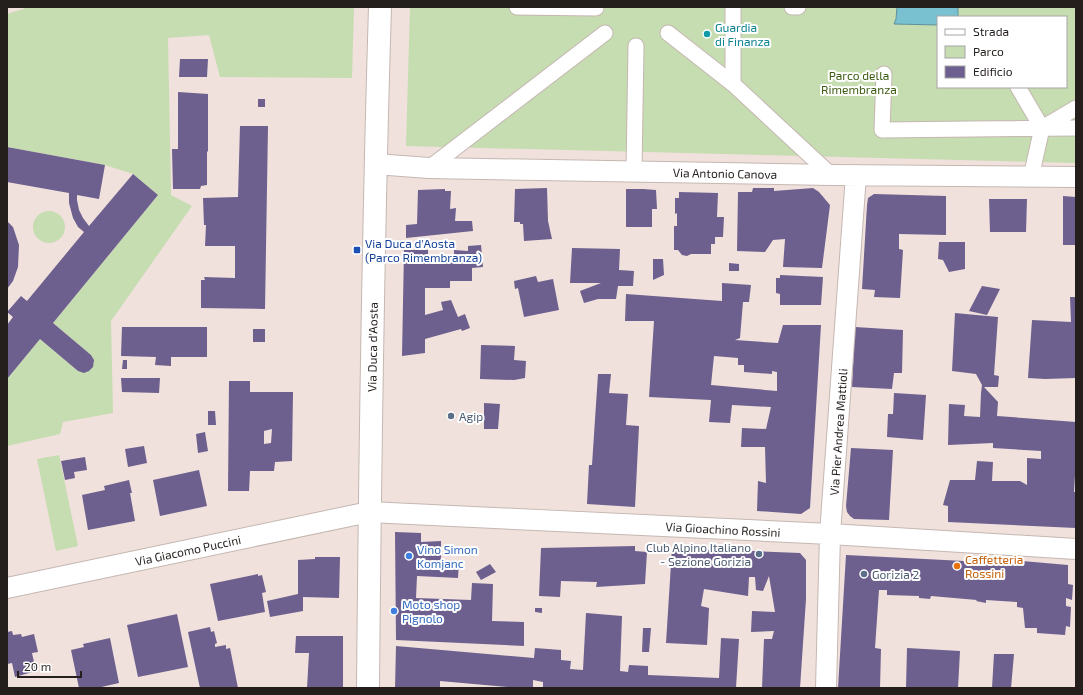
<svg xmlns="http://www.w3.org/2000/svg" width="1083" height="695" font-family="'Exo 2',sans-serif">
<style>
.green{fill:#c6dcb1;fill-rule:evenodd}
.water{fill:#79c1d1;stroke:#60909b}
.building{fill:#6d5f8e;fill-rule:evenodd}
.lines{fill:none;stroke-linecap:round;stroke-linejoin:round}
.pedestrian-casing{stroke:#c5b7b2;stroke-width:17}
.minor-casing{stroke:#c5b7b2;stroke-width:22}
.secondary-casing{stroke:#c5b7b2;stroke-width:24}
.pedestrian{stroke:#fff;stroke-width:15}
.minor{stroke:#fff;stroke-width:20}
.secondary{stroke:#fff;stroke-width:22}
.culture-dot{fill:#0f9aa8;stroke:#fff;stroke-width:1.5}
.transit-dot{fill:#1a4fb4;stroke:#fff;stroke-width:1.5}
.service-dot{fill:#5c6f8a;stroke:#fff;stroke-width:1.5}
.shop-dot{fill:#3f7fe0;stroke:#fff;stroke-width:1.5}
.food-dot{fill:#e8710a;stroke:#fff;stroke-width:1.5}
.labels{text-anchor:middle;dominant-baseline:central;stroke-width:4;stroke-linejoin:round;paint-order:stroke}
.culture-label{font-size:12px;fill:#0d838f;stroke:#fff;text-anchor:start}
.park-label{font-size:12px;fill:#3c5b11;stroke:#fff}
.street-label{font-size:12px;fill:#241f1d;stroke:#fff}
.transit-label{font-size:12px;fill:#164399;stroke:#fff;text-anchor:start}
.service-label{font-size:12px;fill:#4e5e75;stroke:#fff;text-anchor:start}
.shop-label{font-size:12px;fill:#366cbe;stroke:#fff;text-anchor:start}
.food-label{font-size:12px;fill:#c56008;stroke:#fff;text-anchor:start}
</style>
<rect width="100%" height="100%" fill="#f0e1dc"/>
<path class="green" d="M29 7H354L352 78 220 77 209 35 168 38 171 195 192 206 111 321 113 413 63 422 60 434 7 446V379L40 339 78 371C88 374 93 370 94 360L91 355 53 323 158 195 133 174 105 165 7 147V14Z
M410 7H1076V163L406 146ZM938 17H1066V87H938Z
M33 227a16 16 0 1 1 32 0a16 16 0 1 1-32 0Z
M59 455 78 546 56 551 37 459Z"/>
<path class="water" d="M897 7H958V17H938V25L894 24 896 19Z"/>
<path class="building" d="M180 59H208L207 77H179Z
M178 92 208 94V151L207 152V185L201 186 200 189H173L172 149H178Z
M258 99H265V107H258Z
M240 126H268L265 309 201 308V280H205L204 277 235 278V246H205L206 225H204L203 198 238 197Z
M7 147 105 165 99 199 77 195V200L79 210 83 218 89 226 133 174 158 195 53 323 91 355 94 360 93 367 89 371 84 373 78 371 40 339 7 379V325L13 317 7 312 21 296 27 301 84 232 78 227 73 218 69 203V193L7 182Z
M547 188 548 221 552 239 524 241 523 224H520V222H514L515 189Z
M753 188H774V191L813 188 819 192 830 205 822 268 783 267 785 239 773 240 765 252 737 251 738 192H752Z
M445 189V191H451L450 209 456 208 455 221H472L473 231 406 238V225L417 224 418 190Z
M626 189H643L656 190 657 209H652V227H626Z
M679 192 718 193 717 217H724L723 237H715V244H711V254H691L687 256 682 255 678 250H674V226H677V213L675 214V198H679Z
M874 194 946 196V235L899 234V249L903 250 900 298 874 297 875 290 862 289 867 205 868 198Z
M1063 196 1076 197V245H1063Z
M989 199H1027L1026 232H990Z
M7 221 13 227 19 245 18 267 13 281 7 289Z
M939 242H965V269L949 272 943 260 938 259Z
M481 245 483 267 472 268V281H450V288H425V315L443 310 441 302 451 300 458 317 465 314 470 328 462 331 461 329 425 339V353L402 356 404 250H428V260L454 261V250L468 251V246Z
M572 248 620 249 619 270 634 271 633 286H618L616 299H598L584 303 580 291 601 283H570Z
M653 259H663L664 275 653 280Z
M729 263 739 264V271H729Z
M780 275 823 277 821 305H780V294L776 293V278H780Z
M536 276 538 282 553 279 559 310 524 317 518 288 515 289 514 281Z
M722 283 751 285 749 302H743L740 338 735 340 778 343 783 325H821L810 508 801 514 757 511 758 481 766 483 765 447H741L742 428 766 429 771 407 732 405 730 423 709 422 711 400 649 397 654 321H625L626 294 722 301ZM714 356 738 358V365H744V372L772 374V371L777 372V391L711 385Z
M982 286 1000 289 987 315 969 311Z
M1070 297H1076V378L1045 379 1028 378 1032 320 1071 322Z
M955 313 998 317 994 375 999 376 998 387H984L998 402 997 416 1076 422V459L1074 492H1076V528L948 522V506L943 505 950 480H975L977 461 993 462 992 481H1020L1027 485V458L1041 459V451L993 448V443L948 445 949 404 965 405 964 416 980 417 981 393 982 385 976 374 952 371Z
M122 327H207V357H171V366L155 365 156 357 121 356Z
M855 327 903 330 902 373H894L892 389 852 387Z
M253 329H265V342H253Z
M481 345 515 346 514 360 526 361 525 378 514 380 480 379Z
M123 360H127V369H122Z
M598 374H611L609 393 628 394 626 425 639 426 635 507 587 504 589 465H592Z
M121 378H160L159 393 122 392Z
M229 381H250V392H293L292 461 275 462 274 471H250L249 491H228ZM272 429 271 443 264 444V431Z
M894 393 926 395 923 440 887 437 888 414H893Z
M484 403 500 404 498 429H484Z
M208 411H215L216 425H208Z
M205 432 208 451 198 453 196 434Z
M144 446 147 463 128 467 125 449Z
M851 448 893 450 889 520 854 519 850 516 847 512 846 506Z
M85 457 87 470 74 472 75 478 65 480 61 461Z
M199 470 207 506 160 516 153 480Z
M129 480 132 493H130L135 521 88 530 82 495 105 490 104 486Z
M395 532 421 533V542L441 541V560L459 561 458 578 417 576 416 598 471 600 472 583 493 584 492 621 524 622V646L396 640Z
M635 546V551L647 552 645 584 596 587 597 582 561 581 560 597 539 596 541 548Z
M672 548 800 553 806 560V599L800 688H762L764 639H772L774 631 751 632 752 611 775 612 769 576 763 591 756 590 755 577H749L748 596 704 589 701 606 709 608 707 645 666 643Z
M846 555 1021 564 1022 561 1068 565V584L1073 585 1072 600 1066 598V606L1071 607 1070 627 1066 626 1065 635 1037 633V628H1025L1023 608 1017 607V602L986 600V603L976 601 977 600 931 596 930 599 919 598V596L887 595V590H879L875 648 881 649 880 688H838Z
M315 557H340L339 598 303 597V611L270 617 267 601 298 594V560L315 559Z
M490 564 496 572 481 580 476 572Z
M258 574V576L262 575 266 592 262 593 265 612 218 621 210 584Z
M535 608H542V613L535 612Z
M586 613 622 616 620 671 628 672 629 665 648 666V675L719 678 721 638 739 639 736 688H543V682L533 680V688H520L440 681V688H395L396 646 534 658 535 648 561 650V660L571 661 570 669 583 670Z
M177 614 188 667 138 677 127 625Z
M210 627 211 632 214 631 217 643 215 644V647L226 645V649L230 648 238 688H200L188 632Z
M643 628H651L649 652H642Z
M12 631 13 635 21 634 22 637 34 634 38 652 32 653 36 671 15 677 12 663 7 664V632Z
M296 636H343V688H307L309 653H295Z
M110 638 119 683 97 688H79L71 650 84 647 83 644Z
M907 648 960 651 958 688H906Z
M994 654H1014L1011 688H992Z"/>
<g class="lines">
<defs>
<path id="pedestrian" d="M517 7 596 8
M792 7H798
M668 33 733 84 831 175
M884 74 882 130 1076 128
M733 84V7
M1018 87 1042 128
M429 168 605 33
M634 171 636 46
M1031 177 1042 128 1076 108"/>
<path id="minor" d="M375 164 429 168 831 175 1076 177
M7 588 369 512 830 534 1076 549
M826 688 830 534 856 175"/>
<path id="secondary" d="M368 688C370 461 373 234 380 7"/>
</defs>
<use href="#pedestrian" class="pedestrian-casing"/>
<use href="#minor" class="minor-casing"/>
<use href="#secondary" class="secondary-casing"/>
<use href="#pedestrian" class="pedestrian"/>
<use href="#minor" class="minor"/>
<use href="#secondary" class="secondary"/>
</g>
<circle class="culture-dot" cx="707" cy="34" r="4"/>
<rect class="transit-dot" x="353" y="246" width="8" height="8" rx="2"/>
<g class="service-dot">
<circle cx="451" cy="416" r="4"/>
<circle cx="759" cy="554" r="4"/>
<circle cx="864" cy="574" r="4"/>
</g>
<g class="shop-dot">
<circle cx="409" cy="556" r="4"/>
<circle cx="394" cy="611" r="4"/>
</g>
<circle class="food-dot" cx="957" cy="566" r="4"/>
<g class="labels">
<g class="culture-label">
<text x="715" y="27">Guardia<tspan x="715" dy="14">di Finanza</tspan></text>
</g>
<g class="park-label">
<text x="859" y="75">Parco della<tspan x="859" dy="14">Rimembranza</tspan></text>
</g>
<g class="street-label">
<text transform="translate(725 173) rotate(1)">Via Antonio Canova</text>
<text transform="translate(372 347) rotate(-89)">Via Duca d'Aosta</text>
<text transform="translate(838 432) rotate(-86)">Via Pier Andrea Mattioli</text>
<text transform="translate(723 529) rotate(3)">Via Gioachino Rossini</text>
<text transform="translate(188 550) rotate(-12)">Via Giacomo Puccini</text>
</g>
<g class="transit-label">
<text x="365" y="243">Via Duca d'Aosta<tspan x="365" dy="14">(Parco Rimembranza)</tspan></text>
</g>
<g class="service-label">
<text x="459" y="416">Agip</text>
<text x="751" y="547" text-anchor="end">Club Alpino Italiano<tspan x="751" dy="14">- Sezione Gorizia</tspan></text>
<text x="872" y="574">Gorizia 2</text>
</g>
<g class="shop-label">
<text x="417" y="549">Vino Simon<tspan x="417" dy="14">Komjanc</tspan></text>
<text x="402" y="604">Moto shop<tspan x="402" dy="14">Pignolo</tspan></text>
</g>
<g class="food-label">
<text x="965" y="559">Caffetteria<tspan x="965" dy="14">Rossini</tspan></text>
</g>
</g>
<rect width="1083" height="695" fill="none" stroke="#241f1d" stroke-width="16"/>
<rect x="937" y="16" width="130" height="72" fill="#ffffff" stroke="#a7a5a5"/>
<rect x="945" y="29" width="20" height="6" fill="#ffffff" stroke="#a7a5a5"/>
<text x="973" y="36" font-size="12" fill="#241f1d">Strada</text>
<rect x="945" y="46" width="20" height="12" fill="#c6dcb1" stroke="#a7a5a5"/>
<text x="973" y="56" font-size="12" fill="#241f1d">Parco</text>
<rect x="945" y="66" width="20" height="12" fill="#6d5f8e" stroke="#a7a5a5"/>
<text x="973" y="76" font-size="12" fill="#241f1d">Edificio</text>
<path d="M18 671v6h63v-6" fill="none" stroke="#241f1d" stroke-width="2"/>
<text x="24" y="671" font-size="12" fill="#241f1d" stroke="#ffffff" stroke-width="3" paint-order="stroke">20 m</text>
</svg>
